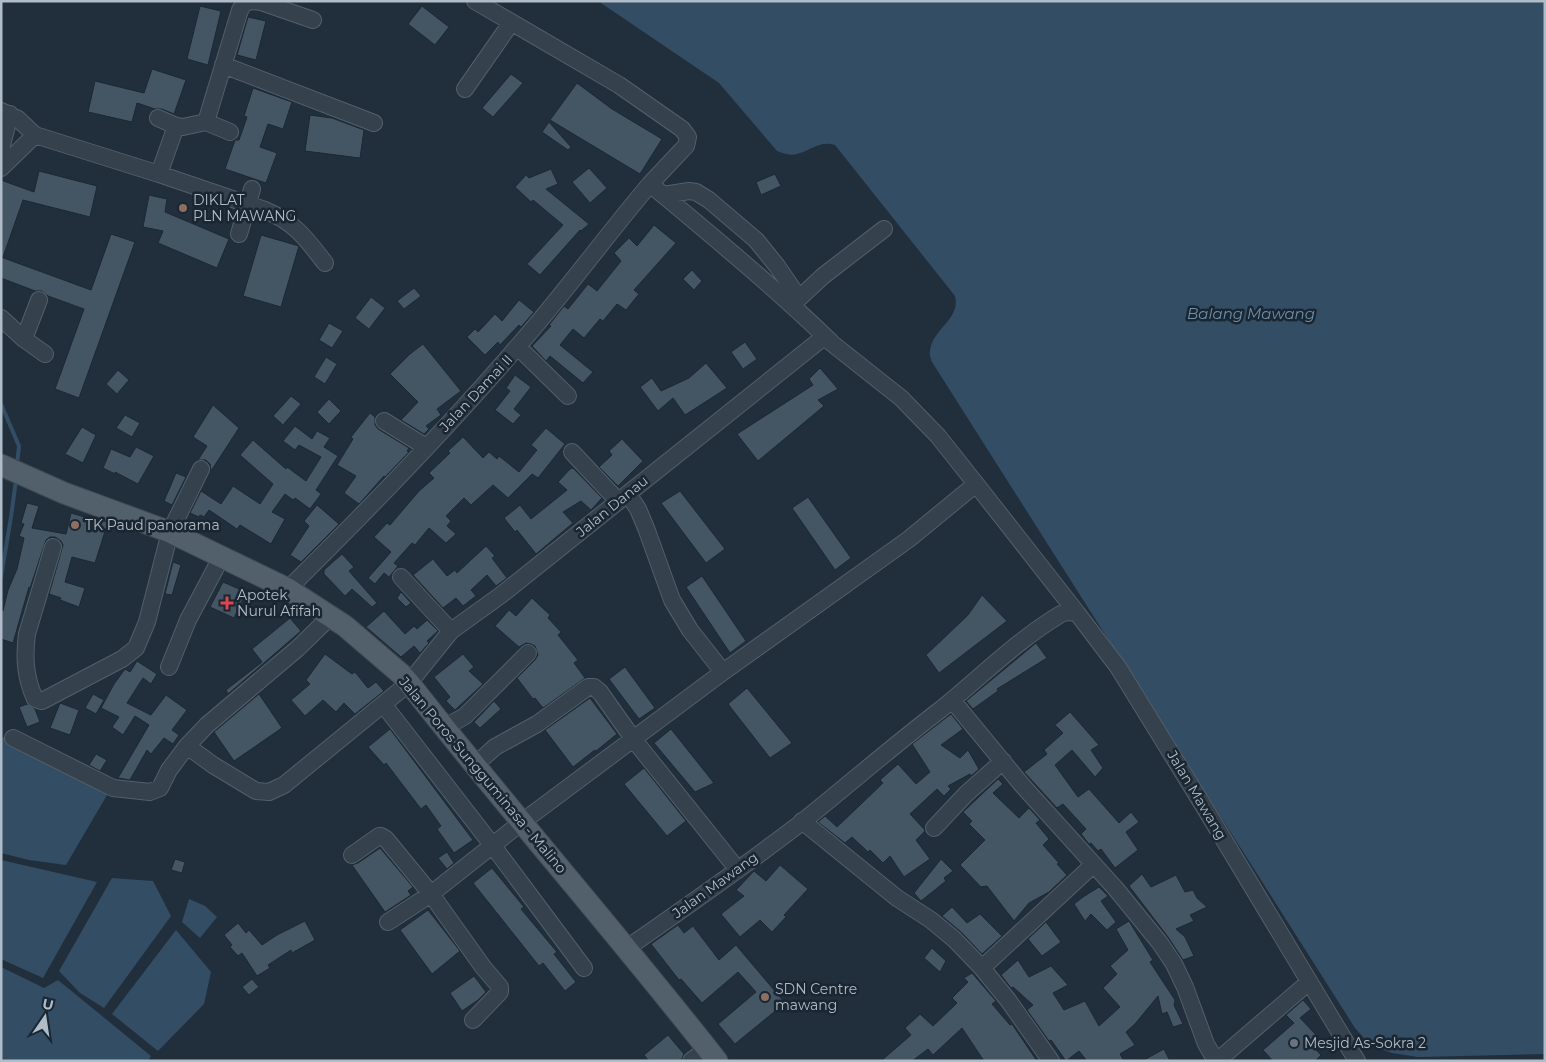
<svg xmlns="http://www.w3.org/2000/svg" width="1546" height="1062" font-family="Montserrat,sans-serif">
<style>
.water{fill:#334d64}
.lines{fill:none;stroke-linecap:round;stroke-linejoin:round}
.stream{stroke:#334d64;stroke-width:4}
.building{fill:#445563;stroke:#1c2833}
.minor-casing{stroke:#535f6a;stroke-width:18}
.major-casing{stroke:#3e4a55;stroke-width:23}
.minor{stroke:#35414c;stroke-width:16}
.major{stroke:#52606c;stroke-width:21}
.education-dot{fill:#8d6e63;stroke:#1a2631;stroke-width:2}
.health-dot{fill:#e0444e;stroke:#1a2631;stroke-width:2}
.worship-dot{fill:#6b7280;stroke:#1a2631;stroke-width:2}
.labels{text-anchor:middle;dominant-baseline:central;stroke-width:5;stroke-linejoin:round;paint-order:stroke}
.poi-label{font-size:14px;fill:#b0bcc8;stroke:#1a2631;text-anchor:start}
.street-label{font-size:14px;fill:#b0bcc8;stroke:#1a2631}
.water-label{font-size:15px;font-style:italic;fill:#6e90ad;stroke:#1a2631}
</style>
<rect width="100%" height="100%" fill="#212f3c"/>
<path class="water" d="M598 1H1545V1054L1418 1057 1392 1053 1370 1045 1355 1028 932 362C931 359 929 354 930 351 932 329 961 319 955 296L835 145C820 140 811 150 797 154 790 156 783 153 777 151L719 83Z
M4 737 110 790 66 865 29 860 1 853V738Z
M1 860 97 882 43 978 1 959Z
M112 878 153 881 171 916 104 1008 80 993 59 971Z
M189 899 205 906 217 917 200 938 182 922Z
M176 930 211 972 204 1004 158 1051 112 1014Z
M1 967 44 988 58 980 151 1056 148 1061H1Z"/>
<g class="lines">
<path class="stream" d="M1 404 19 446 17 465
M1 577 11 517 16 480"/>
</g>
<path class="building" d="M200 6 221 11 208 65 187 59Z
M422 6 449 27 435 45 408 24Z
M248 17 266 21 256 60 237 55Z
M152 69 186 80 174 114 162 109H155L137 103 132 122 88 112 95 81 144 93Z
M511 74 523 83 493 117 482 108Z
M577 83 612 109 662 139 640 174 550 120Z
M253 88 292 102 283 129 268 124 260 147 277 153 266 183 225 169 235 140H239L247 117 244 116Z
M310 115 332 118 364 130 360 158 305 151Z
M549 122 571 147 568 150 542 132Z
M589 168 607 188 590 203 572 182Z
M551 169 558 184 546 189 589 224 581 231 580 230 540 275 527 264 563 225 533 200 531 202 515 187 526 175 529 178Z
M39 171 97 186 90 217 23 200 3 257 1 256V180L34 192Z
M775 174 781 186 761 195 756 182Z
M149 195 167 199 165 212 229 239 217 268 158 243 163 231 143 227Z
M654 225 676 243 634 290 639 294 626 310 617 304 603 321 600 319 584 338 573 329 560 345 593 372 583 383 550 356 546 361 532 346 551 326 549 325 564 306 568 309 588 284 597 291 621 261 614 253 629 238 637 246Z
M111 234 135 242 79 398 55 389 84 309 48 296 42 291H35L1 278V257L91 290Z
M261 235 299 246 281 307 243 296Z
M692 270 702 281 694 290 683 279Z
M414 288 421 296 404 309 397 301Z
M371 297 385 308 369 329 355 318Z
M519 300 534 312 521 327 519 325 500 345 498 342 485 355 467 337 475 329 478 332 495 314 502 321Z
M329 323 343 331 332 348 319 340Z
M745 342 757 359 743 369 731 352Z
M423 344 461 391 437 409 441 415 426 426 429 429 424 434 401 420 418 402 390 374 410 354Z
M326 357 337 364 325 384 314 377Z
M706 363 727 388 685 415 673 398 658 411 640 387 652 378 661 391 689 378Z
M820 368 838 389 818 400 824 406 758 461 737 434 813 385 809 379Z
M118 370 129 380 117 394 106 384Z
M515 375 531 387 514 409 521 415 513 424 495 410 510 391 506 388Z
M291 396 301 404 283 425 273 416Z
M329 399 341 411 329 424 317 412Z
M213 405 239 428 211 471 210 464 206 460H198L207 446 193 437Z
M370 413 375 417V425L378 429 409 448 407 451 409 452 385 477 384 476 359 504 344 493 356 476 337 465 353 439 351 437Z
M125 415 140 423 132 437 116 428Z
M295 426 312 439 317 431 330 438 324 447 338 456 316 490 321 494 310 509 295 498 293 500 285 494 272 512 285 519 271 544 240 525 237 529 209 510 204 517 200 515 199 517 190 513 201 491 221 504 233 486 260 504 273 484 240 455 253 440 286 469 287 467 306 481 321 457 299 445 295 450 283 441Z
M82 427 96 435 83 463 65 454Z
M546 428 565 444 538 478 532 474 508 498 493 485 471 505 464 498 446 516 451 521 447 526 456 534 446 543 429 528 415 545 412 543 394 563 398 566 389 577 384 573 375 584 368 578 391 552 374 537 387 523 390 525 419 491 434 478 429 473 450 453 448 451 463 437 483 458 489 452 497 459 499 456 519 472 537 450 531 445Z
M622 439 643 461 618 486 599 467 612 455 609 451Z
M136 447 154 456 138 484 115 472V474L103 468 111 449 130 457Z
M573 468 602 498 591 510 581 501 563 512 573 523 536 554 517 530 515 532 504 518 520 505 531 519 567 490 558 482 570 469Z
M176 473 186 477 172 505 164 501Z
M680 491 725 549 706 563 661 503Z
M808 497 851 558 835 570 792 508Z
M27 503 39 506 32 528 66 534 71 513 88 518V516L108 522 95 563 72 557 65 582 85 588 79 607 60 600 61 598 49 594 63 545 61 541 55 537H50L46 540 30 588 29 587 13 643 1 639V610L3 611 8 590 17 569 24 538 19 536 24 524 21 523Z
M317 505 339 524 301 562 290 555 309 526 304 521Z
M486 546 495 556 492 558 507 578 496 586 487 575 471 590 476 596 463 606 456 598 443 608 413 575 433 559 447 576 455 570 457 573Z
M342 554 354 567 349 571 377 603 372 607 352 589 345 596 324 574V570Z
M173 562 181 565 172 595 165 594Z
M702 576 746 641 730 653 686 587Z
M223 582 246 592 234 618 210 607Z
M401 592 411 603 406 607 397 598Z
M982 595 1007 621 939 673 926 655 968 615Z
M532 598 550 615 548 618 561 632 558 635 578 660 574 663 585 678 543 708 535 698 533 699 517 678 535 660 538 655 535 646 531 644 526 643 519 647 495 626 509 610 516 616Z
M384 611 405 634 414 626 417 629 427 620 438 631 427 641 429 643 420 653 414 646 401 657 366 627Z
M290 618 301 631 228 694 226 690 262 662 252 649Z
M1036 643 1047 658 997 689 998 691 973 709 966 701Z
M325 654 352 674 355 672 368 688 376 682 384 691 355 714 344 703 336 712 323 700 305 716 291 700 310 684 306 680Z
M463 654 474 667 469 671 483 684 455 710 446 701 450 697 434 677Z
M137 661 157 674 151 684 143 678 127 703 151 715 166 695 187 710 172 730 179 735 173 744 164 738 151 754 147 750 130 780 118 778 149 725 135 716 123 735 112 727 119 717 101 708 114 684 125 669 130 672Z
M625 667 655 708 639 719 609 679Z
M747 688 792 743 770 758 728 704Z
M93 694 104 700 96 714 85 708Z
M259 694 282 728 234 761 214 732Z
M590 698 617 734 596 751 595 750 573 767 545 730Z
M494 701 501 709 480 728 474 722Z
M60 703 79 710 70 735 50 728Z
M27 704 35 709 40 722 27 727 19 707Z
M1070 712 1099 745 1091 750 1103 768 1095 777 1072 750 1055 765 1078 797 1089 789 1119 823 1131 812 1139 822 1126 832 1138 850 1115 868 1101 849 1098 851 1091 843 1089 844 1081 834 1086 829 1063 804 1057 808 1024 772 1047 754 1044 750 1063 733 1055 725Z
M951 714 963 729 941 745 960 758 968 750 979 769 971 776 970 774 948 786 951 789 944 796 937 789 910 814 924 829 925 831 916 840 930 859 904 877 890 856 883 863 870 850 868 852 852 837 845 843 818 822 825 816 837 827 883 783 880 780 898 764 916 784 930 772 912 744Z
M390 729 473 840 454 853 437 829 441 826 426 805 421 809 386 763 384 765 368 747Z
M671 729 714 783 695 792 654 743Z
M96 754 107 760 100 771 89 765Z
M644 768 686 821 667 836 624 784Z
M998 779 1003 784 993 793 1019 818 1029 808 1040 820 1036 823 1049 839 1043 845 1059 863 1057 864 1067 875 1049 892 1029 903 1014 921 987 886 981 887 960 865 985 840 969 824 972 821 963 812Z
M380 848 413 887 408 891 411 895 385 912 352 865 358 863Z
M447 852 454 863 447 869 438 858Z
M175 859 185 862 182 873 171 870Z
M941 859 953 871 944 878 946 881 921 901 914 893Z
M780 865 808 889 784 915 786 917 772 932 760 920 740 937 721 914 744 896 736 890 754 871 766 881Z
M492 868 524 907 521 909 557 952 554 954 576 982 565 991 543 963 539 966 473 883Z
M1142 874 1151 887 1176 875 1185 892 1193 890 1197 898 1207 907 1190 915 1194 921 1176 929 1185 937 1194 956 1183 960 1168 937 1129 886Z
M1099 887 1108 896 1101 901 1116 922 1107 930 1091 914 1085 921 1074 904 1083 897Z
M952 907 967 923 980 914 1002 936 982 954 961 932 942 916Z
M428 910 460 951 432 974 400 930Z
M305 921 315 940 292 953 291 950 268 965 270 968 257 976 242 953 238 956 230 947 232 945 224 935 238 923 246 933 249 930 262 945 277 935Z
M1129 921 1153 960 1150 962 1175 1000 1174 1005 1183 1024 1173 1027 1167 1012 1162 1014 1158 996 1135 1024 1126 1032 1135 1045 1120 1054 1124 1061H1087L1079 1051 1066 1061 1051 1040 1049 1041 1027 1010 1033 1005 1013 987 1011 988 1001 975 1018 960 1029 977 1051 966 1068 985 1053 993 1064 1010 1085 1001 1099 1026 1120 1007 1103 988 1117 974 1110 966 1128 950 1116 929Z
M1046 922 1061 942 1042 956 1028 939Z
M678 925 684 933 693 926 719 960 736 945 785 1003 735 1044 718 1024 756 992 738 972 702 1003 681 979 679 980 651 944Z
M932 948 946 961 940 972 924 958Z
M972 973 996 1001 992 1004 1010 1025 1012 1024 1037 1061H984L962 1028 933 1055 928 1049 912 1061H881L911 1035 905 1028 920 1014 933 1026 957 1003 952 998 968 982 964 978Z
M474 976 486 992 478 1000 462 1011 450 993Z
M252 979 259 987 249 995 242 987Z
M1303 1000 1311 1009 1300 1018 1320 1039 1312 1046 1321 1055 1315 1061H1273L1263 1050 1294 1023 1286 1015Z
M668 1035 684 1054 681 1061H649L644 1055Z
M1164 1049 1170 1061H1142Z"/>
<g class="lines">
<defs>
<path id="minor" d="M252 1 261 2 313 20
M475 1 619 85 682 129 688 137 686 146 682 150 650 184C711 235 773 286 831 342
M223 65 374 123
M465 89 511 23
M1 111 18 119 35 135 159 174 176 126 158 118
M206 122 240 10 244 4 251 1
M176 126 183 127 206 122 230 132
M1 149 10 114
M1 168 35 135
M159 174 265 210C295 223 305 237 325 263
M663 195 689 191 696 192 709 200 756 240 777 266 799 298
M239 234 252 189
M792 305 823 276 884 229
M1 318 24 339 45 354
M24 339 39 300
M518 347 568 396
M384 421 426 447
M572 452 618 501
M976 484 1077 613
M628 494 638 509 646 528 672 600 690 630 723 672
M53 547 27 634C24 657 25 677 35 699L42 701 122 659 136 648 147 622 170 532 201 469
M401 577 451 631
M288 589C367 511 445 431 518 346 564 294 605 237 650 184
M169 667 188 620 222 556
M952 700 1022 785 1116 889 1160 943 1174 964 1185 987 1206 1044 1216 1061
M383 704 493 846 584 968
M444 728 465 716 528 653
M13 738 113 788 150 792 160 788 169 770 187 746 207 725 297 649 330 617
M187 746 213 765 256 791 269 792 284 785 409 683 451 631 501 595 824 337 901 398 938 436 976 484 909 539 723 672 522 822 431 894 388 922
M474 766 495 747 537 724 588 687H594L600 692 634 740 738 870
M802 821 897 898 931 920 954 939 982 968 1008 1000 1051 1061
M934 828 966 794 1003 761
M352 855 379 836H381L386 839 431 894 483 967 500 987V992L473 1020
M627 948C686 907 745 866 802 822 848 785 893 746 940 710 980 678 1017 640 1061 614L1067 612 1077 613 1118 667 1206 810 1357 1061
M982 968 1093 865
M691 1061 708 1048
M1217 1061 1309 982"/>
<path id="major" d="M1 465 64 493 170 532 288 589 345 626 401 674 409 683C509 811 617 933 717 1061"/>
</defs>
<use href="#minor" class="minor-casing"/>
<use href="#major" class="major-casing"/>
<use href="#minor" class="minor"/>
<use href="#major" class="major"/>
</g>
<g class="education-dot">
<circle cx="183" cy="208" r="5"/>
<circle cx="75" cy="525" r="5"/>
<circle cx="765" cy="997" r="5"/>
</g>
<path class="health-dot" d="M224.5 595.5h5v5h5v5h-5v5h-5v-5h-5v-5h5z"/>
<circle class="worship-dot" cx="1294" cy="1043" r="5"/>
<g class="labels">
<g class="poi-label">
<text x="193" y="200">DIKLAT<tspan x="193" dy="16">PLN MAWANG</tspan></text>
<text x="85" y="525">TK Paud panorama</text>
<text x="237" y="595">Apotek<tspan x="237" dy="16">Nurul Afifah</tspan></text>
<text x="775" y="989">SDN Centre<tspan x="775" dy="16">mawang</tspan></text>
<text x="1304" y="1043">Mesjid As-Sokra 2</text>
</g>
<g class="street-label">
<text transform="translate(476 393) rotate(-47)">Jalan Damai II</text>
<text transform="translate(612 506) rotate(-39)">Jalan Danau</text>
<text transform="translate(483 775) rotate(50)">Jalan Poros Sungguminasa - Malino</text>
<text transform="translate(1197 795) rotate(59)">Jalan Mawang</text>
<text transform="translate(715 885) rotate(-36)">Jalan Mawang</text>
</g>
<g class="water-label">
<text x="1251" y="313">Balang Mawang</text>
</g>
</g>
<rect width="1546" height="1062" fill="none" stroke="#b0bcc8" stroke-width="5"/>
<g transform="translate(45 1017) rotate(13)" stroke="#1a2631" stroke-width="4" paint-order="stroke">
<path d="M0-4L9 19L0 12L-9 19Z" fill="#b0bcc8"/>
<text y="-8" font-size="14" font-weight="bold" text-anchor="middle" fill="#b0bcc8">U</text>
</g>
</svg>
